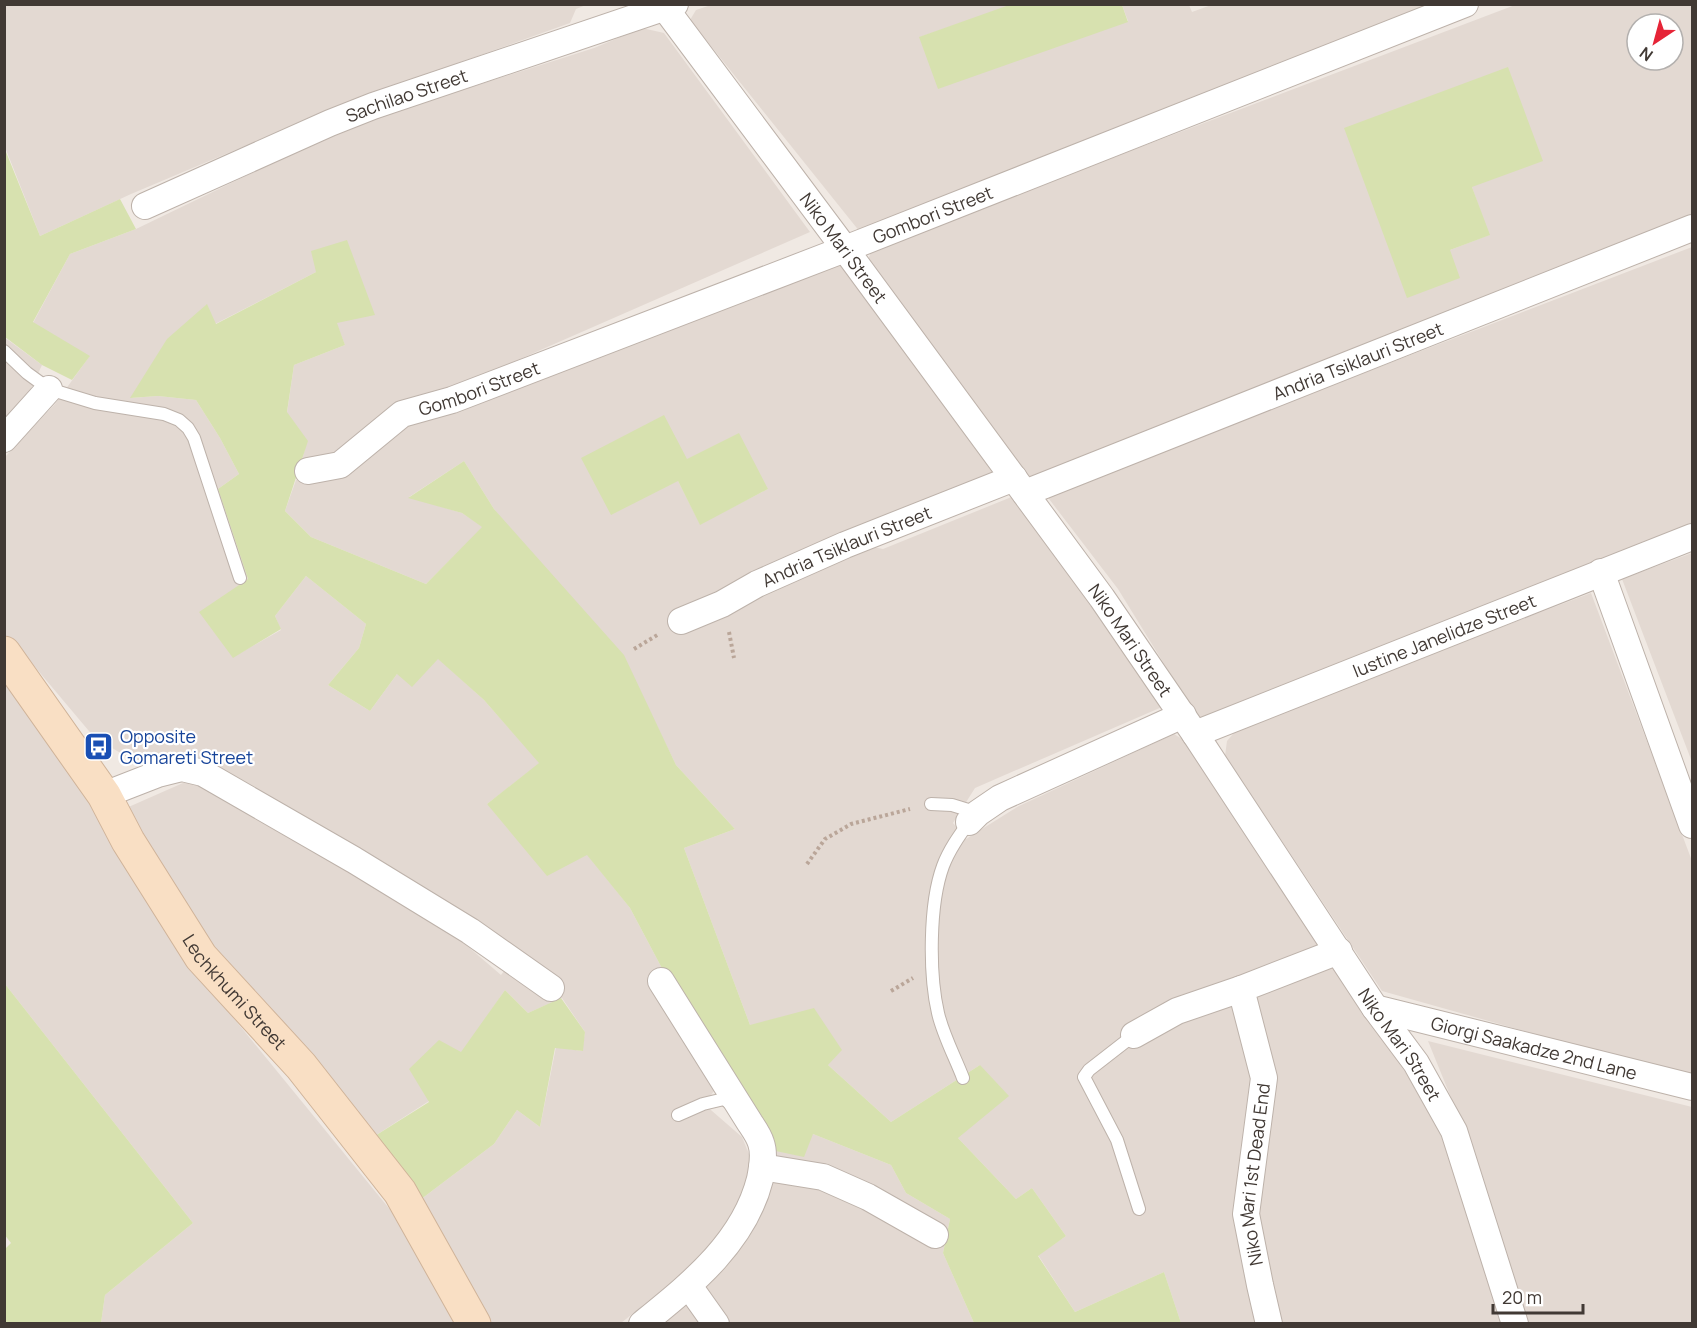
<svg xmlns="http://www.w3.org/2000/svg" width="1697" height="1328" font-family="Manrope,sans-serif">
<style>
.residential{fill:#e3d9d2;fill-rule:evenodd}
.green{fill:#d7e1af}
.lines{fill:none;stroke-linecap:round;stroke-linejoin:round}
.lane-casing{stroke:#bdb2aa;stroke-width:14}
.street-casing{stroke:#bdb2aa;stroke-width:28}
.secondary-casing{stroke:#cfb399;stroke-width:35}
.path{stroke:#baa699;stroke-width:4;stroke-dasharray:3 3;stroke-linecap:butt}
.lane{stroke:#fff;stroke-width:12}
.street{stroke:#fff;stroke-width:26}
.secondary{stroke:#f9dfc4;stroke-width:33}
.labels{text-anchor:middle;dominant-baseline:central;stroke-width:4.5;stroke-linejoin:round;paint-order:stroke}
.street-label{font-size:18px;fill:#413934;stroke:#fff}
.transit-label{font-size:18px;fill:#164399;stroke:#fff;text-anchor:start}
</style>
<rect width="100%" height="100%" fill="#f0e9e3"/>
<path class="residential" d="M1214 4 1440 5 860 232 690 20 696 10 711 5H1012L920 37 1128 21 1122 5H1189L1192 12Z
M5 5H586L576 9 570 23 349 102 131 194 40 236 5 147Z
M1515 5H1692V220L1030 477 868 260 872 249ZM1637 24H1673V60H1637ZM1508 68 1472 187 1489 235 1450 250Z
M642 28 664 33 810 232 456 387 337 457 302 460 307 441 287 413 294 365 345 345 316 272 215 324 206 305 131 398 158 396 196 400 220 438 239 474 218 489 248 579 233 657 281 630 275 616 306 576 366 624 359 648 328 685 370 711 397 674 438 658 484 700 540 763 487 804 587 854 630 908 665 974 718 1086 704 1104 742 1137 751 1159 752 1184 729 1230 696 1263 621 1323H491L420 1200 494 1144 517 1110 540 1127 556 1047 582 1051 585 1032 562 998 528 1013 505 990 429 1101 370 1139 216 961 124 809 192 779 444 926 501 975 516 956 198 757 171 761 132 760 94 737 30 661 5 634 4 458 55 404 89 357 33 323 70 254 136 229 349 126 594 48Z
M1692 247V525L1198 719 1118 589 1046 495Z
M839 264 994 474 868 546 883 549 1014 496 1088 596 1162 707 975 788 953 823 966 839 1019 806 1174 734 1187 742 1331 962 1432 1112 1467 1204 1502 1323H1181L1164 1272 1075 1312 1038 1255 1066 1236 1032 1188 1016 1199 958 1138 980 1065 891 1122 828 1065 750 1025 684 848 735 829 676 765 652 716 494 509 464 461 409 497 462 513 483 527 426 584 311 537 285 511 296 480 337 476 404 420ZM678 481 768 489 700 524Z
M4 337 42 365 26 399 4 423Z
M1692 553V762L1622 579Z
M1591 593 1692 861V1074L1567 1043 1382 991 1225 756 1227 741 1238 728Z
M4 682 43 726 209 988 401 1223 460 1323H101L105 1295 193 1223 5 984Z
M1428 1041 1692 1107V1323H1527L1465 1132Z
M813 1134 891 1165 906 1193 950 1219 943 1253 974 1323H726L701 1286 771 1150Z
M685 1302 703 1324H658Z"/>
<path class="green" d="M1012 4 1122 5 1128 22 938 89 919 37Z
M1508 67 1543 161 1472 187 1490 235 1450 250 1460 278 1407 298 1344 128Z
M4 147 40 236 120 199 136 229 70 254 33 322 90 356 72 380 42 365 5 337Z
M347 240 375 315 337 323 345 345 294 365 287 412 308 441 285 511 311 537 426 584 482 527 462 513 408 498 464 461 494 509 624 655 676 765 735 829 684 848 750 1025 814 1008 842 1050 828 1065 891 1122 980 1065 1009 1096 958 1138 1016 1199 1032 1188 1066 1236 1038 1256 1075 1312 1164 1272 1181 1323H974L943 1253 950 1219 906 1193 891 1165 813 1134 804 1157 771 1150 665 974 630 908 587 855 547 876 487 804 539 763 484 700 438 659 412 687 397 674 370 711 328 685 359 648 366 624 306 576 275 616 281 629 233 658 199 612 248 579 218 489 239 474 220 438 196 400 158 396 130 398 167 339 207 304 216 324 316 272 311 251Z
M664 415 687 459 739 433 768 489 700 525 678 481 611 515 581 458Z
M5 984 193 1223 105 1295 101 1323H5V1249L11 1243 4 1234Z
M505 990 528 1013 561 998 585 1032 583 1051 555 1048 540 1127 517 1110 494 1144 420 1200 370 1139 429 1102 409 1069 439 1040 461 1052Z"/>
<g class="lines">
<defs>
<path id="lane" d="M4 351 27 373 49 389 95 403 164 414 179 420 188 428 194 438 240 578
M931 804 952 805 978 813
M1134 1035 1089 1070 1084 1077 1117 1140 1139 1209
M963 1078C955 1057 943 1035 938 1013 929 974 929 904 943 866 949 850 959 836 969 822
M678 1115 703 1104 724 1099 735 1107"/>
<g id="street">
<path id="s1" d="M662 4 845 249 1102 598 1195 734 1375 1008 1416 1063 1454 1131 1515 1324"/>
<path id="s2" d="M145 206 330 123 373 106 675 4"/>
<path d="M4 439 49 389"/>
<path id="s3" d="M308 471 340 465 402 414 452 400 845 249 1465 4"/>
<path id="s4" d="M1025 493 1692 228"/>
<path d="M1601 572 1692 825"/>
<path id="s5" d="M681 621 722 604 757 584 845 545 1014 478"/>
<path id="s6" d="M1195 734 1692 537"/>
<path d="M104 795 158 774 182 768 203 773 354 860 470 931 551 988"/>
<path d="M969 822 978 813 1000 798 1183 715"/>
<path id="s7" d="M1375 1008 1692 1087"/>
<path d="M1134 1035 1177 1011 1241 989"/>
<path d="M762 1167 823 1177 868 1197 935 1235"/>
<path d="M689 1286 716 1324"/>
<path d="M642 1324C690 1285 744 1243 760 1179 762 1169 765 1154 761 1143 759 1136 754 1129 750 1123L661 981"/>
<path id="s8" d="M1269 1324 1260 1285 1246 1214 1264 1078 1241 989 1339 951"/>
</g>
<g id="secondary">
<path id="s9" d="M4 653 104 795 128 841 201 957 301 1066 400 1192 474 1324"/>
</g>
</defs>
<use href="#lane" class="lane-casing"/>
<use href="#street" class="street-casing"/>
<use href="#secondary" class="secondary-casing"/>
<path class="path" d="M729 632 734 658
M634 649 659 634
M807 864 825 839 851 824 910 809
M891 991 913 978"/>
<use href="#lane" class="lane"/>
<use href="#street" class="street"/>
<use href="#secondary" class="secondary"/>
</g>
<defs>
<symbol id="bus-square" viewBox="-11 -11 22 22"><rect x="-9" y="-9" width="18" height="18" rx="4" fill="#1a4fb4" stroke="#fff"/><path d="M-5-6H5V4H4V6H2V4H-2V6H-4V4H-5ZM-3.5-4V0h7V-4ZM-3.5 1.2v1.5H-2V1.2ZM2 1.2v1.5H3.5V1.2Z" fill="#fff"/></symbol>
</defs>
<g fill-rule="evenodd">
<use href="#bus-square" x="82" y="730" width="33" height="33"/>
</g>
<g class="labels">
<g class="street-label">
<text stroke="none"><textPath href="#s2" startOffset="284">Sachilao Street</textPath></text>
<text stroke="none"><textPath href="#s3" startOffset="680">Gombori Street</textPath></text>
<text stroke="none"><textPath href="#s1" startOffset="304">Niko Mari Street</textPath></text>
<text stroke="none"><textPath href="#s4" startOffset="358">Andria Tsiklauri Street</textPath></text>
<text stroke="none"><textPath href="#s3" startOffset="194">Gombori Street</textPath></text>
<text stroke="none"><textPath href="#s5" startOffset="182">Andria Tsiklauri Street</textPath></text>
<text stroke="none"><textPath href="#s6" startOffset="268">Iustine Janelidze Street</textPath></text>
<text stroke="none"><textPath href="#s1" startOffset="790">Niko Mari Street</textPath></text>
<text stroke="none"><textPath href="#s9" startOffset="411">Lechkhumi Street</textPath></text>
<text stroke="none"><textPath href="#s1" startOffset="1276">Niko Mari Street</textPath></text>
<text stroke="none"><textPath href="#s7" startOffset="164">Giorgi Saakadze 2nd Lane</textPath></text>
<text stroke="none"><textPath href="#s8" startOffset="152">Niko Mari 1st Dead End</textPath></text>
</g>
<g class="transit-label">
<text x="120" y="736">Opposite<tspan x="120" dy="21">Gomareti Street</tspan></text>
</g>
</g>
<rect width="1697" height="1328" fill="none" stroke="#413934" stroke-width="12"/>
<g transform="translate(1655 42) rotate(216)"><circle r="28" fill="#ffffff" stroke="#b3b0ae" stroke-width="1.5"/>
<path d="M0-4.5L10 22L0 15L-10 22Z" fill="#e62437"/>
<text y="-9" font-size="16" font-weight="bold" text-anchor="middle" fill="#413934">N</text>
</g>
<path d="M1493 1304v9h90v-9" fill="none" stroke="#413934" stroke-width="3"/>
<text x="1502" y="1304" font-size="18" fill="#413934" stroke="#ffffff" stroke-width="4.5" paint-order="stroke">20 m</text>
</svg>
